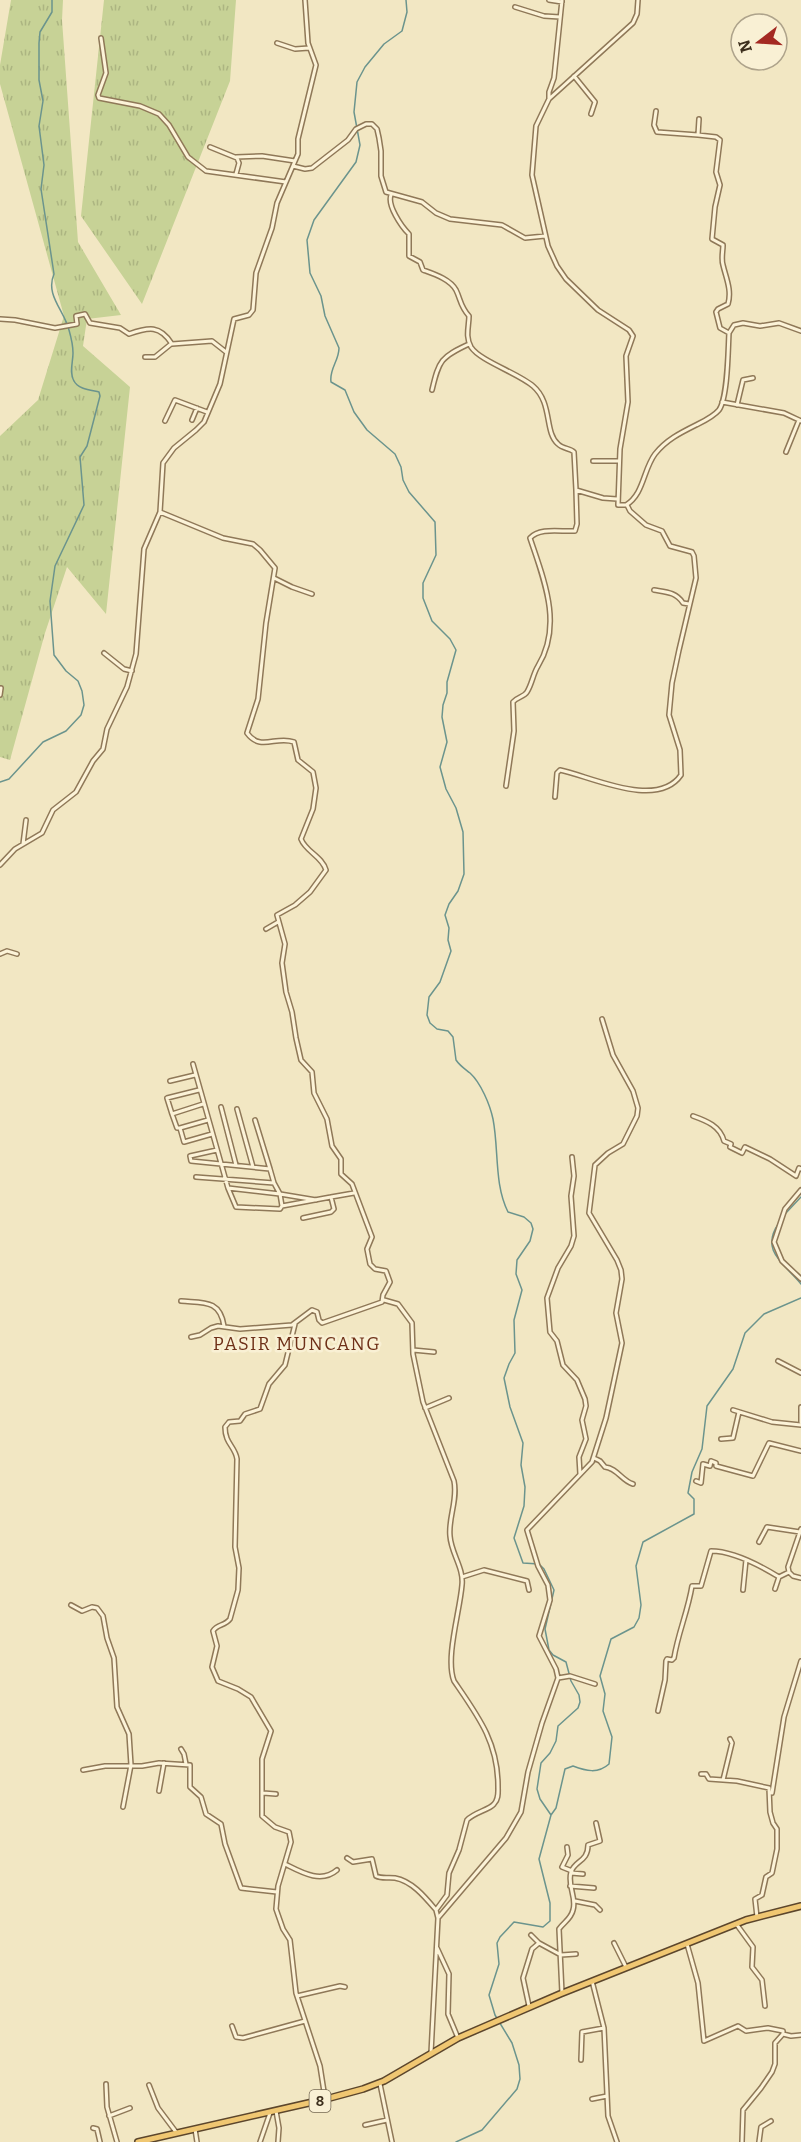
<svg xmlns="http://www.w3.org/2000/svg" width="801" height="2142" font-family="Bitter,serif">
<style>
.grass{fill:url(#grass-tufts)}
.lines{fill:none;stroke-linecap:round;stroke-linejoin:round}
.stream{stroke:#6b948d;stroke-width:1.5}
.minor-casing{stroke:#8f7858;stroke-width:6}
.trunk-casing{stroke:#5c462c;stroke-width:8}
.minor{stroke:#fcf3d8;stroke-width:3}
.trunk{stroke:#f0c772;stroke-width:5}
.labels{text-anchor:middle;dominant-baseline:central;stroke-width:5;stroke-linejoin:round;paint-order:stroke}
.shield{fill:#f9f0d4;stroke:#756954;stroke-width:1.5}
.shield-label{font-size:14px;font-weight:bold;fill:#3d2f1d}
.quarter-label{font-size:18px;letter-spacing:1.5px;fill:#6e3018;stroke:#f9f0d4}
</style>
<defs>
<pattern id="grass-tufts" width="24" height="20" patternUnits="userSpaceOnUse" patternTransform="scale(1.5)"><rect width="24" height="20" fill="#c7d296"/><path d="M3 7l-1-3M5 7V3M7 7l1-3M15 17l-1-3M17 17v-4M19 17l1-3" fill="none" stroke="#acb581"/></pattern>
</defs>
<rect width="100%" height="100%" fill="#f2e7c3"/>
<path class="grass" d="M11 0H63L62 20 78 242 121 315 87 319 83 346 130 387 106 614 67 567 45 633 10 760 0 757V436L38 400 64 316 0 84V65Z
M104 0H236L230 81 142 304 81 216Z"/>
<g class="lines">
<path class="stream" d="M406 0 407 12 402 31 384 44 365 67 357 82 354 112 360 145 356 162 314 220 307 240 310 273 321 296 325 316 339 348C339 361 329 369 331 382L345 390 354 412 367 430 395 454 401 467 403 480 409 492 435 522 436 555 423 583V598L432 621 450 639 456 650 447 682V693L443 705 442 717 447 742 440 767 446 789 456 808 463 832 464 874 458 891 449 904 445 915 449 928 448 940 451 951 440 982 429 997 427 1015 430 1023 437 1029 448 1031 453 1037 456 1060C460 1066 465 1069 470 1073 481 1083 490 1105 493 1119 499 1150 494 1184 508 1212L524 1217 531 1223 533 1229 530 1241 517 1260 516 1274 522 1290 514 1320 515 1353 509 1364 504 1378 510 1407 523 1443 521 1465 525 1487 524 1506 514 1538 523 1563 539 1564 544 1569 554 1590 545 1629 549 1650 553 1655 566 1662 571 1681 579 1695 580 1702 578 1708 558 1726 556 1741 550 1753 541 1763 537 1789 540 1799 551 1815
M0 782 9 779 43 742 66 731 81 715 84 705 82 691 78 681 66 671 54 655 50 601 55 566 84 505 80 457 87 446 100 396 99 392C90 390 78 389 74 381 69 373 73 362 73 353 73 346 71 337 69 330 64 310 45 295 54 274L41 189 44 165 39 126 43 101 39 80V43L40 32 52 12V0
M785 1214 801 1197
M779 1223C759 1251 785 1264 801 1284
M456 2142 482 2130 517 2089 520 2079 519 2065 512 2043 495 2015 489 1995 499 1964 497 1943 500 1937 514 1922 543 1927 550 1921V1903L539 1859 551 1815 556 1808 565 1769 573 1766C586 1771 598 1774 609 1764L612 1737 603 1711 605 1694 600 1676 611 1639 634 1627 639 1618 641 1605 636 1566 643 1542 694 1514V1499L688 1493 692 1472 702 1449 707 1406 733 1369 745 1333 764 1314 801 1298"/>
<defs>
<path id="minor" d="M549 0 562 2
M638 0 637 14 633 23 549 99 536 126 532 175 548 246 557 266 566 279 598 310 629 330 633 336 626 356 628 402 620 449 618 505H626C644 494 643 470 655 454 666 440 680 433 696 425 704 421 713 417 719 410 728 397 728 350 729 333L734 325 743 323 760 326 779 323 801 331
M515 7 544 16 560 17
M101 38 106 73 98 95 99 98 140 106 159 114 169 125 188 157 206 171 286 182
M277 43 295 49 309 48
M574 76 595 102 591 114
M549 98V92L554 78 562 0
M656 111 654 125 657 132 698 135
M699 119 698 135 716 137 720 140 716 172 720 185 715 207 712 239 723 245C723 251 721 259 723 265 726 278 732 290 728 304L718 309 716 312 720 328 729 333
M210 147 237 158 239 163 236 174
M236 157 262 156 295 161
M293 166 305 169 312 168 348 140 356 129 366 124H372L377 129 379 138 381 151V176L386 192 422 202 436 213 450 219 502 225 525 238 545 236
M391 195C387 205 401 226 409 234V256L420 262 423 270C434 274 450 279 456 290 461 300 460 306 469 316 469 326 465 337 471 347 480 361 518 373 533 386 553 403 544 432 558 444 563 449 570 448 574 452L576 490 603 498 617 499
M0 319 15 320 55 328 77 324 76 316 85 314 90 323 120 328 129 334C149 327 160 325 172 344L212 341 226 352
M145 357H155L171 344
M432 390C439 360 441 357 469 344
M722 402 784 413 801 421
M737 405 743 380 753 378
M192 420 197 408
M165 421 175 400 207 412
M786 452 799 420
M593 461H619
M160 512 223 538 253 544 260 550 275 568 266 623 258 699 247 733C261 752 276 735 294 742L298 760 313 772 316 788 313 809 301 839C306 852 322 856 326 870L310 892 295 905 277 915 285 944 282 963 286 992 292 1012 296 1038 301 1060 312 1072 314 1093 327 1119 332 1146 341 1159V1174L352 1184 372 1237 367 1249 370 1264 375 1269 386 1271 390 1282 383 1295 382 1302 322 1323 319 1320 317 1312 312 1310 292 1325 240 1329 218 1326 211 1328 200 1335 191 1337
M274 578 292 587 312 594
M654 590C666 592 676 592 683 603L689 604
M104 653 124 669 132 671
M0 695 1 688
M506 786 514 731 513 702C517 697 524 697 527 692 532 684 533 674 538 666 563 625 544 580 530 538 540 527 561 532 575 531L577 524 576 490
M555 797 557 773 560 770C590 776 657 810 681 775L680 750 669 715 672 683 679 650 696 578 694 556 692 552 670 546 662 531 646 525 630 511 627 505
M23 844 26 820
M0 865 15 849 42 833 53 810 76 792 93 761 103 749 107 729 127 687 136 654 144 549 160 512 163 463 174 448 196 430 204 422 220 384 234 319 249 315 253 310 256 273 272 228 277 203 298 154V139L316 65 308 43 305 0
M266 929 278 922
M0 954 7 951 17 954
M193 1064 228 1188
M170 1081 195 1075
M221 1107 236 1165
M237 1109 253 1167
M172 1114 167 1098 199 1090
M693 1116C707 1121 720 1126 724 1141L731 1144 730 1147 742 1153 745 1147 770 1159 796 1176 799 1168 801 1169
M208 1120 180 1128 184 1142 212 1134
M180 1128H177L172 1114 203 1104
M217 1150 190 1156 191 1161 270 1169 255 1120
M572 1157 574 1176 571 1196 574 1236 571 1246 558 1268 547 1298 550 1332 557 1341 563 1365 577 1380 585 1399 586 1406 582 1420 586 1439 579 1457 580 1474
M270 1169 274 1183
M196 1177 274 1183 280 1194 228 1188 236 1207 280 1209 282 1206
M801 1190 785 1209 774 1242 782 1261 801 1279
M316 1200 280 1194 282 1206 331 1197
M303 1218 331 1212 334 1209 331 1197 354 1193
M384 1300 398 1304 412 1323 413 1354 423 1402 454 1481C458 1500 448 1518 450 1536 451 1553 464 1568 462 1585 460 1611 445 1658 454 1681 478 1716 498 1742 498 1786 498 1792 499 1799 494 1804 489 1810 475 1812 467 1820L459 1850 449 1873 447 1895 436 1910 438 1918 431 2053
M181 1301C203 1303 220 1299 224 1326
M295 1324 285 1365 269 1384 260 1409 245 1414 240 1421 229 1422 225 1427C225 1444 235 1446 237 1459L235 1547 239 1568 238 1590 230 1619C225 1626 217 1624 213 1631L217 1646 212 1667 218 1681 238 1689 251 1697 271 1731 262 1759V1816L275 1827 289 1832 291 1842 278 1886 276 1909 283 1929 290 1940 296 1993 320 2066 325 2098
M413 1350 434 1352
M778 1361 801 1373
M801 1407V1422
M425 1408 449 1398
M733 1410 772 1422 801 1425
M721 1439 733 1438 739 1412
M594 1458 600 1461 605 1467C617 1468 622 1481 633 1484
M696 1481 701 1483 703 1464 710 1466 711 1461 716 1463V1466L753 1476 769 1443 801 1451
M801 1529 788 1567 789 1572 793 1576 801 1578
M759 1542 767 1527 800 1532
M462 1577 484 1570 527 1581 529 1590
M775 1589 779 1577
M743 1590 746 1560
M71 1605 82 1611 92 1607 97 1608 103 1616 107 1638 114 1658 117 1707 129 1734 131 1765 123 1807
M558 1678 570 1676 595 1684
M658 1711 665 1680 666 1661 667 1659 672 1660 674 1658C678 1633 688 1611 692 1586H701L711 1551C732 1551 761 1566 779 1577L789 1572
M181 1749 184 1754 186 1764
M83 1770 105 1766H142L159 1763 190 1765V1787L201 1797 206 1814 221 1824 225 1844 241 1888 277 1892
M701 1774H706L709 1779 737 1781 769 1788 770 1812 773 1823 777 1829V1849L772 1873 766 1877 762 1895 755 1899 757 1917
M723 1780 732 1743 730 1739
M159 1791 164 1763
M263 1793 276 1794
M772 1793 784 1717 801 1661
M567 1847 568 1855 562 1867 572 1871
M347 1858 353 1862 372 1859 376 1876C382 1879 388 1877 395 1878 412 1881 425 1897 436 1910
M285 1864C301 1872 321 1884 337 1870
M571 1873 583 1874
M570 1886 594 1888
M575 1901 595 1905 600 1910
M438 1918 506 1838 521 1812 528 1772 542 1723 558 1678 556 1669 539 1636 550 1600 548 1585 538 1566 527 1530 592 1462 606 1418 622 1343 616 1313 622 1279 621 1270 617 1260 589 1213 595 1165 608 1153 623 1144 637 1116 638 1108 633 1091 613 1055 602 1019
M737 1925 753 1947 752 1967 762 1980 765 2006
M531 1935 539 1943 561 1955 576 1954
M614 1943 626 1967
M687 1944 698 1983 704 2041 738 2026 746 2031 768 2028 783 2031V2034L775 2043V2064L772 2072 761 2088 743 2110 742 2142
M437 1948 449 1974 448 2014 458 2038
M592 1981 604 2028 608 2116 617 2142
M562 1993 559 1929C564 1922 571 1919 573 1910 577 1897 567 1886 571 1872 575 1860 588 1862 588 1845L600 1841 596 1823
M297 1996 340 1986 345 1987
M529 2006 523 1978 532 1949 539 1943
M232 2026 236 2037 243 2038 305 2021
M783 2034 791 2036 801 2035
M581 2060 582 2032 604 2028
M106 2084 107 2107 117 2142
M380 2084 392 2142
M149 2085 158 2108 176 2132
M592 2099 607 2096
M276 2111 279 2128 278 2142
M109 2116 130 2108
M365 2125 387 2120
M93 2128 97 2129 100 2142
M195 2129 197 2142
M260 2142 270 2113
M759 2142 761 2127 771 2121"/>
<path id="trunk" d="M138 2142 326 2099 363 2089 384 2081 458 2038 560 1994 746 1920 801 1906"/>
</defs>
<use href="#minor" class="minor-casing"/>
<use href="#trunk" class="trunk-casing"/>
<use href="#minor" class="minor"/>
<use href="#trunk" class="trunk"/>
</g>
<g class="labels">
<rect class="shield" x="309.5" y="2090" width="21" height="22" rx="4.5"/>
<g class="shield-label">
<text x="320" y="2101">8</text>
</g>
<g class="quarter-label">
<text x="297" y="1344">PASIR MUNCANG</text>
</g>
</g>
<g transform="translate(759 42) rotate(253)"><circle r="28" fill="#f9f0d4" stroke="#aea38b" stroke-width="1.5"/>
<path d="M0-4.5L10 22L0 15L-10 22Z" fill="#a42922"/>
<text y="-9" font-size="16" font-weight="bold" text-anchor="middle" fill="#3d2f1d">N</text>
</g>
</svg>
